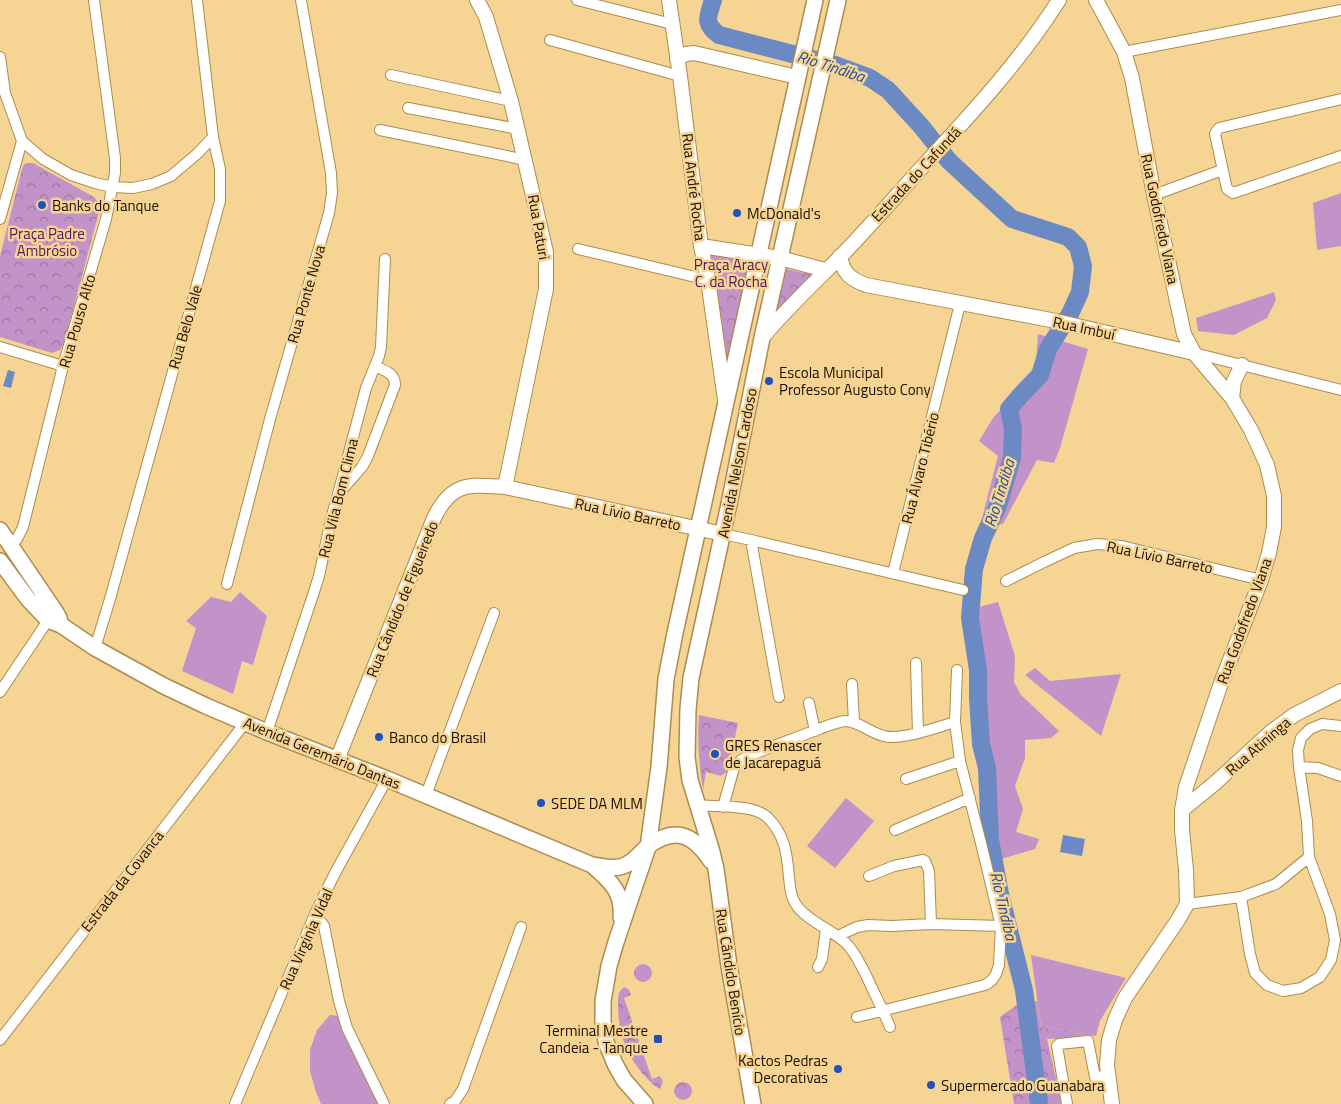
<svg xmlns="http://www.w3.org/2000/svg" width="1341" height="1104" font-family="'Titillium Web',sans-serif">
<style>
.green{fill:#c293c8}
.forest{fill:url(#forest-crowns)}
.water{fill:#6b8ac4}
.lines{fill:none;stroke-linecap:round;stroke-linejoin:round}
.river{stroke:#6b8ac4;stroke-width:18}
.street-casing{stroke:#ac8c4e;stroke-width:12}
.secondary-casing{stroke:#ac8c4e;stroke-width:16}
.primary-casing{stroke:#ac8c4e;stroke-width:18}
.street{stroke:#fff;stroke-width:10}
.secondary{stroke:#fff;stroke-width:14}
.primary{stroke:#fff;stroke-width:15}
.poi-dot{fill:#1d51be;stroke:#f6d494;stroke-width:2}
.labels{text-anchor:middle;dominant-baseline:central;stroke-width:5;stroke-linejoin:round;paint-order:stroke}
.street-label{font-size:15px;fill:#1b0f00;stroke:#f6d494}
.poi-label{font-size:15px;fill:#1b0f00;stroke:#f6d494;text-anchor:start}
.park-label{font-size:15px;fill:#52175a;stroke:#f6d494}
.water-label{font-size:16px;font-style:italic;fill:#284c93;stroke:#f6d494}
</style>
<defs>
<pattern id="forest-crowns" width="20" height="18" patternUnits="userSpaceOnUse" patternTransform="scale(1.25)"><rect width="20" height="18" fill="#c293c8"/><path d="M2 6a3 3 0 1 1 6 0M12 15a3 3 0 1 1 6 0" fill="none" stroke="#9d76a0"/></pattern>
</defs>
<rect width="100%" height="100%" fill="#f6d494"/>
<path class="green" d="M1341 193V246L1317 250 1313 203Z
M1274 292 1276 300 1267 318 1234 335 1198 331 1196 318Z
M1038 334 1088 349 1060 448 1054 463 1037 460 1003 524 980 526 998 456 979 441 993 418 1022 386 1036 366Z
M240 592 267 616 253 665 242 661 233 694 182 671 196 628 186 621 211 597 231 602Z
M998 602 1015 656 1014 682 1021 695 1059 731 1051 738 1025 740V758L1015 786 1023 809 1016 832 1039 839 1035 849 1001 859 981 710 982 668 974 622 975 608Z
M1035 668 1050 681 1121 674 1101 736 1025 675Z
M846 798 874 821 835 868 807 846Z
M1031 955 1126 978 1100 1021 1096 1036 1085 1035 1077 1031 1041 1027Z
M330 1015 338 1016 380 1104H321L316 1092 310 1071V1050L317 1030Z"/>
<path class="forest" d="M29 163H33L94 197 99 203V212L64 344 60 350 52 353 0 337V256L22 169 24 164Z
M711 252 752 259 726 365Z
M782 268 817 276 768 327Z
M699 715 738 723 728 771 721 776 706 772 703 790C699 765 697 740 699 715Z
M634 973a9 9 0 1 1 18 0a9 9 0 1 1-18 0Z
M625 987 629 990 631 995 624 998 652 1079 660 1076 663 1082 660 1089C652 1085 648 1079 642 1073 624 1050 618 1032 618 1003 618 996 618 990 625 987Z
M1037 1001 1041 1027 1077 1031 1085 1035 1064 1038 1047 1039 1062 1104H1014L1000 1017 1018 1004Z
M674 1091a9 9 0 1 1 18 0a9 9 0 1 1-18 0Z"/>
<path class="water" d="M8 370 15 372 11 388 3 386Z
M1063 835 1085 839 1082 856 1060 852Z"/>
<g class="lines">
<path class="river" d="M713 0C708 17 703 23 719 35L835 65 870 78 888 90 921 126 949 161 1012 219 1068 237 1078 247 1083 266 1080 292 1070 314 1048 349 1040 375 1019 397 1009 409 1013 429 1012 458 998 506 983 538 974 569 970 618 978 670V699L981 744 987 768 990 840 1000 894 1024 990 1039 1104"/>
<defs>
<path id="street" d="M577 0 672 24
M550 40 680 76
M1124 52 1341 10
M0 57 5 93 22 141 43 159 71 175 95 183 113 187 133 188 152 184 171 176 198 153 213 137
M391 75 511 101
M1341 99 1219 128 1216 132 1215 134 1227 189 1233 193 1341 156
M408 108 518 129
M380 130 526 160
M1154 195 1222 170
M0 219 22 141
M578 249 708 280
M0 347 63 366
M1194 353 1341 390
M340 492 362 467 368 456 395 385C395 373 385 371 375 366
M723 534 751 540 963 590
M751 540 779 697
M10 547 17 539 23 527 63 366 106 219 115 173V158L94 0
M893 573 960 304
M1006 581 1044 562 1074 548 1097 544 1122 546 1261 580
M227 584 270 419 329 213 332 193 331 173 301 0
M95 648 110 599 220 201V169L213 137 197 0
M916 663 918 733
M852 684 854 722
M0 692 51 616
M809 703 815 731
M267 732 313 595 319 576 331 519 338 494 366 388 379 356 381 347 385 259
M1299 767 1318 768 1341 776
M906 779 960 761
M426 795 494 613
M697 805C716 807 753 804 767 817 785 834 787 854 789 877 790 886 790 895 795 903 804 919 832 930 846 943 855 952 860 964 866 975 874 993 883 1010 890 1027
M723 807 734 768 741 760 751 755C773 746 796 738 819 729 827 726 836 722 845 721 859 721 870 733 884 736 901 741 937 727 955 722
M895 830 970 798
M869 876 894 866 923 860 925 861 929 871 931 924
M1241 897 1276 884 1309 857
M1187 904 1241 897 1250 954 1255 973 1267 985 1283 991 1301 988 1320 977 1331 960 1335 940 1330 914 1309 857 1307 821 1299 767 1298 750 1301 738 1310 729 1322 724 1341 726
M315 914 324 926 339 1001 347 1028 384 1104
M838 936 857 927 868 925 892 926 931 924 1001 926
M818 967 822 959 826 929
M857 1017 981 986 987 984 992 980 996 974 999 965 1001 926 981 843 960 761 955 722 957 670
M0 1040 245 723
M235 1104 315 914 335 873 387 779
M450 1104 455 1101 463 1089 521 927
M1067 1104 1057 1046 1059 1044 1088 1041 1095 1077H1100L1108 1073"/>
<path id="secondary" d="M477 0 486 17 511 101 546 252V289L505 487
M669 0 680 76 701 246 708 280 725 400
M1096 0 1124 52 1132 78 1154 195 1184 334 1194 353 1232 398 1251 430 1267 465 1274 496V527L1269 553 1261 580 1221 683 1186 787 1182 810V830L1186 870 1187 904 1178 920 1125 998 1115 1020 1109 1040 1107 1065 1112 1104
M677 59 686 54 694 53 797 77
M701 246 780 258 825 270
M840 256C843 273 850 279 866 285L1056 321 1194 353
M762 338C786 309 814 283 841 256 870 226 897 195 925 164 973 112 1021 60 1059 0
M1232 398 1234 381 1242 365
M337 760 434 518C452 481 469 485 505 487L723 534
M1182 810 1215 783 1271 732 1294 715 1341 691"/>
<path id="primary" d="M0 530 55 611 59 618 61 625
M0 561 28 599 48 620 61 625 95 648 164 686 206 706 267 732 387 779 592 865C602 866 613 870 623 866 633 863 639 854 647 847 675 826 693 834 711 861
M592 865C610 881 623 891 621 917
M645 1104 624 1080 615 1064 606 1042 603 1022V1001L609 966 616 942 648 847 659 767 666 679 675 633 815 0
M753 1104 729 966 716 869 712 852 690 780 687 757 688 709 691 678 729 504 762 338 838 0"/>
</defs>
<use href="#street" class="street-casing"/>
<use href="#secondary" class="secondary-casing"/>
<use href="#primary" class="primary-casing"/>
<use href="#street" class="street"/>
<use href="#secondary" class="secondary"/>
<use href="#primary" class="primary"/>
</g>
<g class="poi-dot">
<circle cx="42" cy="205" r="5"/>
<circle cx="737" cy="213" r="5"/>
<circle cx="769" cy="381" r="5"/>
<circle cx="379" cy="737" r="5"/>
<circle cx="715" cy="754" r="5"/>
<circle cx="541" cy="803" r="5"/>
<rect x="653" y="1034" width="10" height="10" rx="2.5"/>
<circle cx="838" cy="1069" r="5"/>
<circle cx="931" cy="1085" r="5"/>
</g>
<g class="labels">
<g class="street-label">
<text transform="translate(916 174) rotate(-47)">Estrada do Cafundá</text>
<text transform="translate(694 187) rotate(83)">Rua André Rocha</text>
<text transform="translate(1160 219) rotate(78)">Rua Godofredo Viana</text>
<text transform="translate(539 227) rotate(80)">Rua Paturi</text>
<text transform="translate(306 294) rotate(-74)">Rua Ponte Nova</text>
<text transform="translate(77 321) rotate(-74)">Rua Pouso Alto</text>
<text transform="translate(185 327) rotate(-74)">Rua Belo Vale</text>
<text transform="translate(1084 328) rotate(12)">Rua Imbuí</text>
<text transform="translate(737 463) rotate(-79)">Avenida Nelson Cardoso</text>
<text transform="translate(920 468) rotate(-76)">Rua Álvaro Tibério</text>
<text transform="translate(338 498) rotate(-76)">Rua Vila Bom Clima</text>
<text transform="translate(628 514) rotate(12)">Rua Lívio Barreto</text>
<text transform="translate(1160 557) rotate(12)">Rua Lívio Barreto</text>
<text transform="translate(402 599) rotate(-68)">Rua Cândido de Figueiredo</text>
<text transform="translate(1244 621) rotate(-70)">Rua Godofredo Viana</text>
<text transform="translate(1258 746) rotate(-41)">Rua Atininga</text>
<text transform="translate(322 753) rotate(22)">Avenida Geremário Dantas</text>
<text transform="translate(122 881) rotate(-52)">Estrada da Covanca</text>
<text transform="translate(306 939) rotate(-66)">Rua Virginia Vidal</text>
<text transform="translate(731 972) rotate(81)">Rua Cândido Benício</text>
</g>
<g class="poi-label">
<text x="52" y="205">Banks do Tanque</text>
<text x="747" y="213">McDonald's</text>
<text x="779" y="372">Escola Municipal<tspan x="779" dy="17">Professor Augusto Cony</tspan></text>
<text x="389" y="737">Banco do Brasil</text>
<text x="725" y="745">GRES Renascer<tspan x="725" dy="17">de Jacarepaguá</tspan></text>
<text x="551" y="803">SEDE DA MLM</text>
<text x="648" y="1030" text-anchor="end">Terminal Mestre<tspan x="648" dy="17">Candeia - Tanque</tspan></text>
<text x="828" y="1060" text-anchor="end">Kactos Pedras<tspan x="828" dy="17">Decorativas</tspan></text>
<text x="941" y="1085">Supermercado Guanabara</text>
</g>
<g class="park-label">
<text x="47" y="233">Praça Padre<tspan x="47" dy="17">Ambrósio</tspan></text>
<text x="731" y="264">Praça Aracy<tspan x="731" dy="17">C. da Rocha</tspan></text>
</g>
<g class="water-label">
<text transform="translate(831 66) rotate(18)">Rio Tindiba</text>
<text transform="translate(999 493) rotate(-73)">Rio Tindiba</text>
<text transform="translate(1004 906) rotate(77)">Rio Tindiba</text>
</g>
</g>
</svg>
